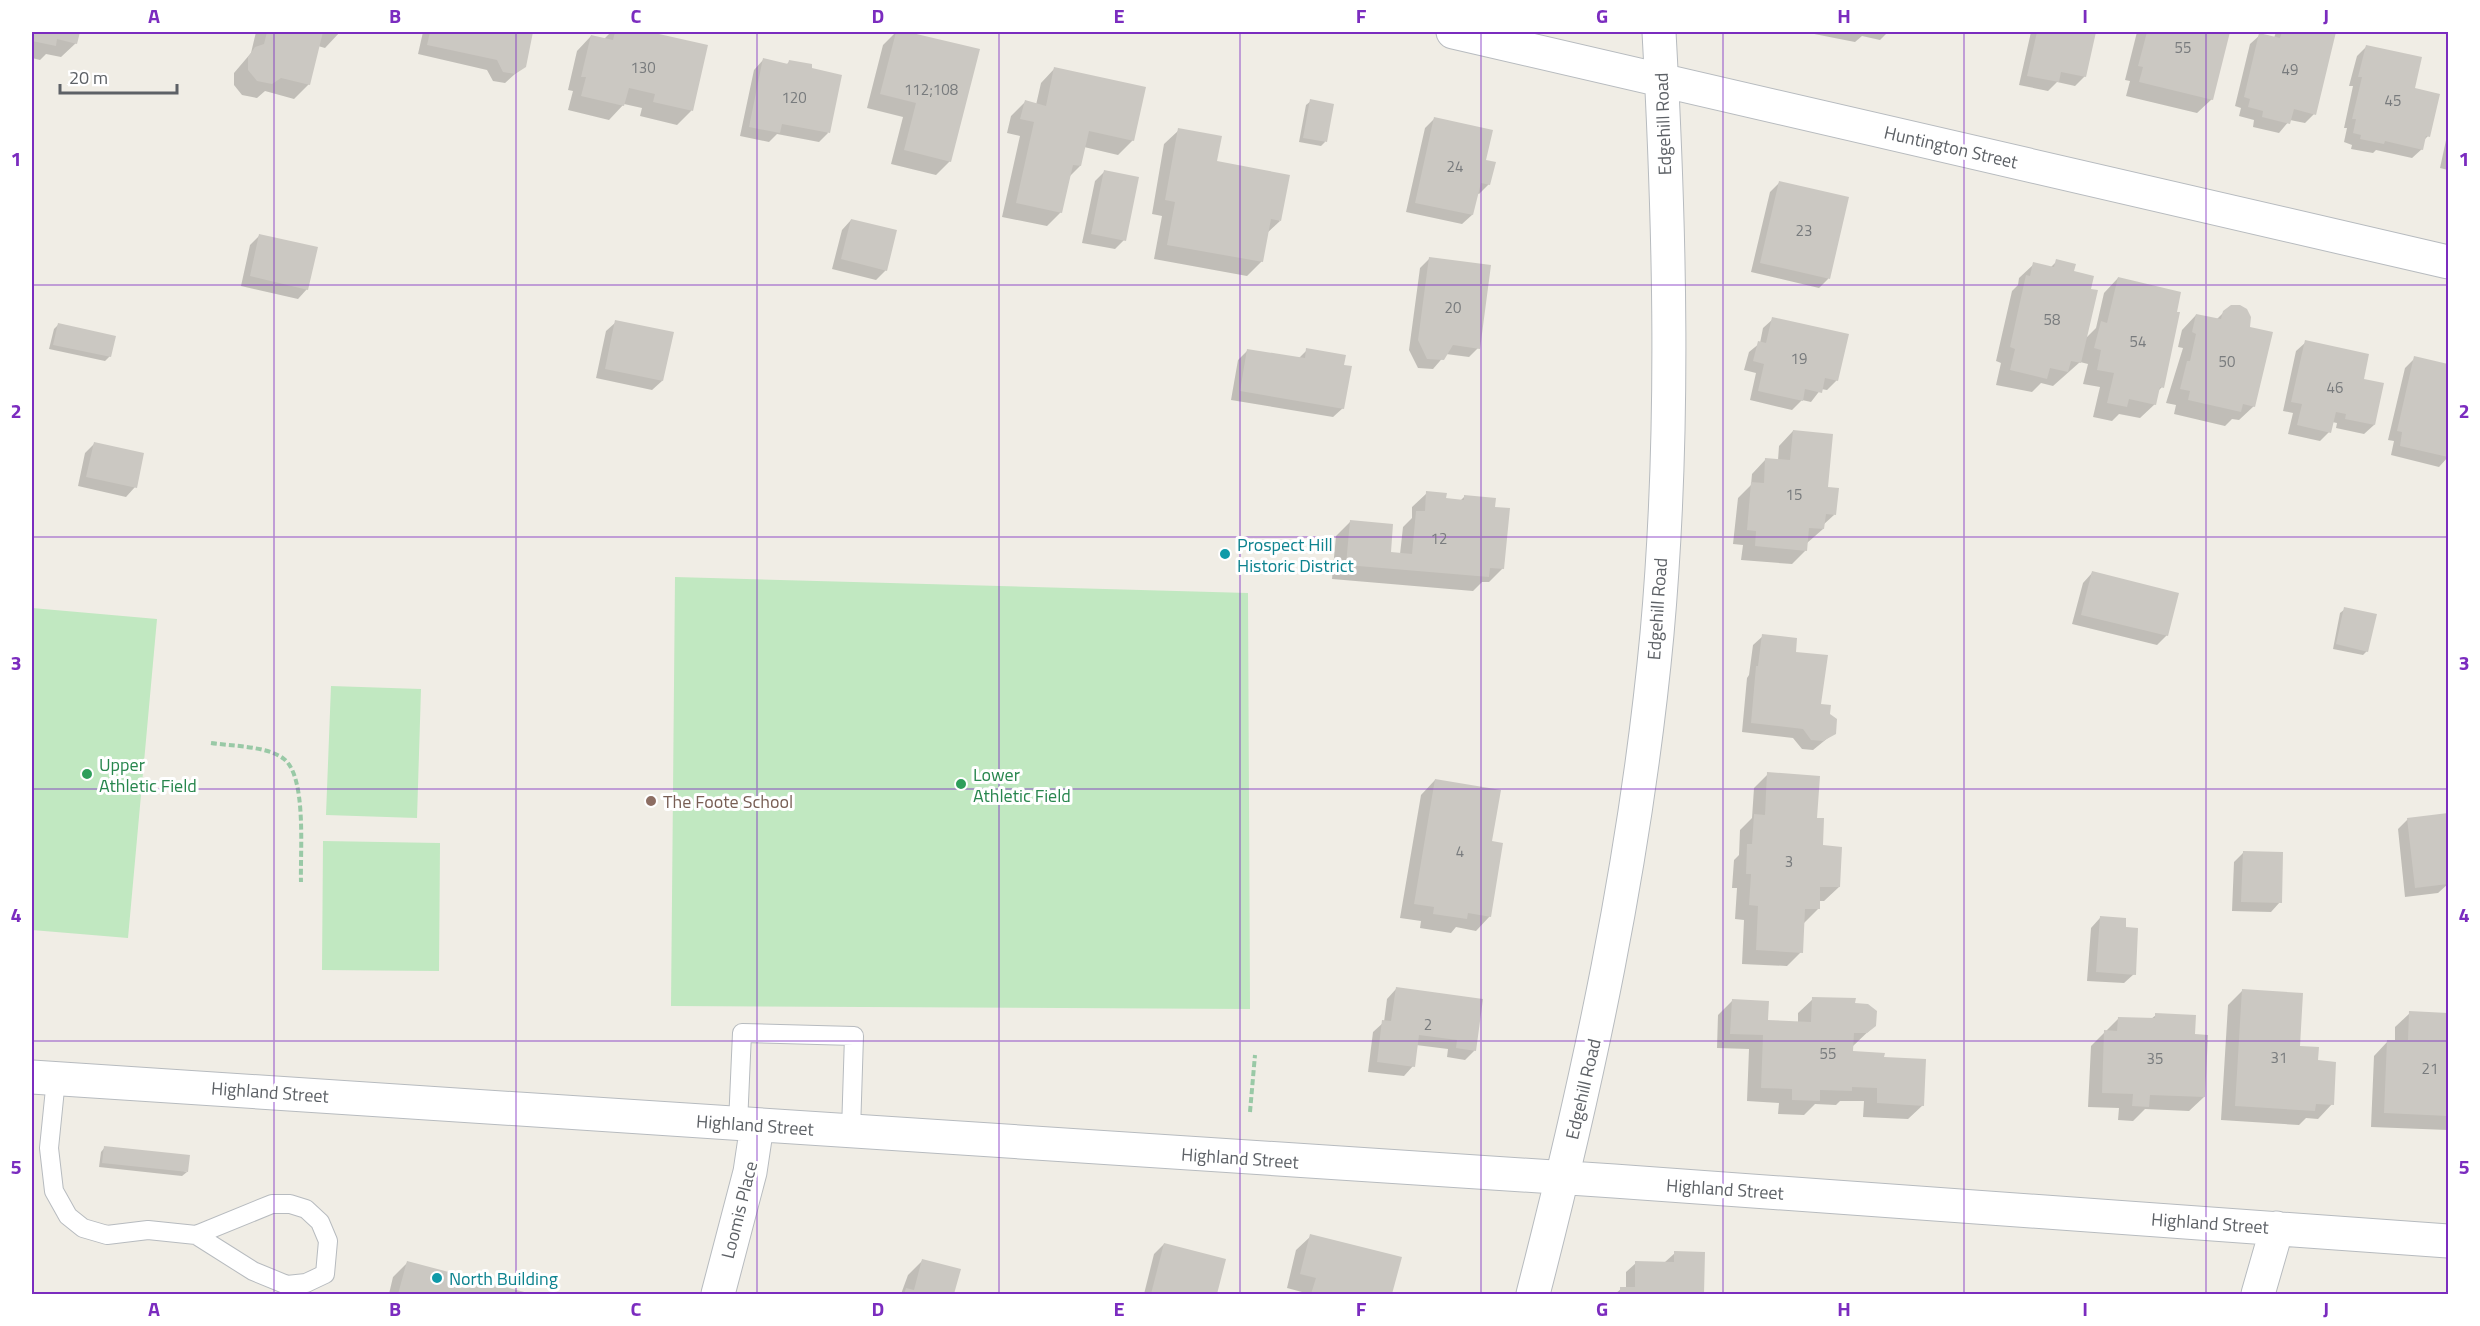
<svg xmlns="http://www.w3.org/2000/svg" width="2480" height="1326" font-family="'Titillium Web',sans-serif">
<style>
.green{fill:#c1e8c1}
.shadow{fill:#0003}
.building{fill:#cbc8c2}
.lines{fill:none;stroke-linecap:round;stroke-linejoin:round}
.service-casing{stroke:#b7bbbf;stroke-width:20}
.minor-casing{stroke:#b7bbbf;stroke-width:35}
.path{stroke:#99c9a6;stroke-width:4;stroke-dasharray:6 3;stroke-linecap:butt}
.service{stroke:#fff;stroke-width:18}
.minor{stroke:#fff;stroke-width:33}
.grid{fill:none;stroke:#7b2cbf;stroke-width:1.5;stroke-opacity:0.55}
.culture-dot{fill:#0f9aa8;stroke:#fff;stroke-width:2}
.leisure-dot{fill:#2e9e5b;stroke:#fff;stroke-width:2}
.education-dot{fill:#8d6e63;stroke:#fff;stroke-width:2}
.labels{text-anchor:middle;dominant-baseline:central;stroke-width:6;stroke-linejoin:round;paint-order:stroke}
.number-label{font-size:15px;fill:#787b7d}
.street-label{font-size:18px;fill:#5d6166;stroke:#fff}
.culture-label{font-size:18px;fill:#0d838f;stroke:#fff;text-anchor:start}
.leisure-label{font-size:18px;fill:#27864d;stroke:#fff;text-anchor:start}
.education-label{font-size:18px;fill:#785e54;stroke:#fff;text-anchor:start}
.neatline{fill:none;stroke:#7b2cbf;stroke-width:2}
.grid-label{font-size:20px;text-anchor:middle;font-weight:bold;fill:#7b2cbf}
</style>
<rect width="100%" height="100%" fill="#f0ede5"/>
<path class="green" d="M675 577 1248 593 1250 1009 671 1006Z
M32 608 157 619 128 938 32 930Z
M331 686 421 689 417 818 326 815Z
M323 841 440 843 439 971 322 970Z"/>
<path class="shadow" d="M32 32H78L76 43 61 57 46 54 40 60 32 58Z
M256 32H340L325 48 318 46 309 84 294 99 265 91 257 98 242 95 234 85V73L251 53Z
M423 32H532L524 66 505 83 493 81 487 70 418 54Z
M611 32H646L706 46 691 111 677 125 640 116 642 108 624 104 609 120 568 110 573 91 568 90 577 51 591 36 604 39Z
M896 32 978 51 950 161 936 175 891 164 903 117 867 108 883 45Z
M1804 32H1888L1880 40 1862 36 1855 42Z
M2031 32H2094L2085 76 2075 86 2057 82 2048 91 2019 85Z
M2137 32H2228L2212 99 2197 113 2126 96 2130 81 2125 80Z
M2276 32H2334L2314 114 2305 123 2290 120 2279 133 2253 127 2254 120 2239 116 2241 108 2235 106 2250 44 2260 35 2274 38Z
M2366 47 2413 89 2428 136 2423 141 2422 149 2412 158 2376 150 2373 153 2351 149 2352 145 2344 142 2347 128H2344L2353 86H2349L2357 56Z
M763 60 786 65 790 61 828 133 819 142 777 134 769 142 740 136 754 70Z
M1055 68 1133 140 1118 155 1084 147 1080 166 1069 177 1061 212 1047 226 1002 217 1020 136 1007 133 1011 116 1025 102 1036 105 1041 83Z
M1311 101 1325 142 1321 146 1299 142 1306 105Z
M1435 118 1485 161 1489 184 1479 194 1477 193 1472 215 1462 224 1406 212 1425 128Z
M1179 130 1280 221 1266 234 1262 261 1247 276 1154 259 1162 216 1152 214 1164 144Z
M2448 131V170L2440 168Z
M1105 171 1124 240 1115 249 1082 243 1095 181Z
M1779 183 1847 198 1828 279 1819 288 1751 272 1770 192Z
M851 220 886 270 876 280 832 269 842 230Z
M259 236 307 289 298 299 241 286 250 245Z
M1430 258 1478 348 1469 357 1446 354 1433 369 1418 368 1409 350 1420 268Z
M2057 261 2072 272 2085 339 2096 328 2104 293 2118 278 2162 387 2157 392 2155 404 2140 418 2119 414 2112 421 2093 417 2100 387 2083 384 2088 364 2080 362 2053 386 2041 383 2032 392 1996 385 2001 363 1996 361 2012 291 2018 285 2019 278 2034 264 2050 268Z
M2224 312 2248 328 2254 406 2239 420 2232 419 2225 426 2174 414 2176 405 2166 403 2183 348 2178 347 2182 330 2196 315 2216 320Z
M1773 319 1837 380 1827 390 1821 389 1811 402 1802 400 1792 410 1750 400 1756 373 1744 370 1749 352 1760 343 1763 328Z
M616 322 672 334 662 381 652 390 596 378 606 331Z
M58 325 110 356 105 361 49 349 54 329Z
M2306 342 2362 380 2374 425 2364 434 2336 428 2337 423 2332 422 2329 432 2320 441 2288 434 2293 413 2283 411 2296 351Z
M1248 350 1298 359 1307 350 1343 408 1333 417 1231 400 1238 360Z
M2415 358 2448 365V457L2439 467 2391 455 2394 441 2388 440 2405 368Z
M1793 431 1834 515 1823 525V529L1807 543 1806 550 1792 564 1741 560 1743 545 1733 544 1738 498 1751 485 1752 474 1766 459 1778 460 1779 446Z
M95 443 135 487 126 497 78 486 85 453Z
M1427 493 1444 499 1460 501 1464 497 1494 508 1503 568 1489 582H1482L1473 591 1332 579 1336 536 1350 522 1389 553 1400 554 1403 527 1412 518V507Z
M2092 573 2167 635 2157 645 2072 624 2083 583Z
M2345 609 2367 651 2363 655 2333 649 2340 613Z
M1763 636 1794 653 1820 705 1828 714 1834 733 1813 750 1802 749 1793 738 1742 732 1747 678 1749 675 1753 645Z
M1768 774 1815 820 1821 847 1839 887 1824 901H1818V909L1803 924 1801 952 1787 966 1742 964 1744 920 1735 919 1737 888H1732L1734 860 1739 855 1740 830 1752 818 1754 788Z
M1435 780 1490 842V916L1476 931 1456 927 1451 933 1420 928 1421 921 1400 918 1421 795Z
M2448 814V884L2438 893 2405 897 2398 829 2408 819Z
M2243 853 2280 902 2271 912 2232 911 2234 862Z
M2100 918 2124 929 2134 974 2124 983 2087 981 2091 928Z
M1396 989 1475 1050 1465 1060 1447 1057 1448 1049 1416 1045 1413 1066 1404 1076 1368 1072 1373 1032 1384 1022 1387 999Z
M2242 991 2317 1062 2332 1104 2318 1119 2306 1118 2299 1125 2221 1120 2228 1005Z
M1813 999 1853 1004 1875 1025 1852 1047V1053L1883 1059 1923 1105 1908 1119 1863 1117 1864 1101H1840L1836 1105 1815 1104 1804 1115 1778 1114 1779 1103 1747 1101 1749 1049 1717 1048 1718 1015 1732 1001 1767 1022 1798 1023V1013Z
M2410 1013 2448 1015V1130L2371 1127 2374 1056 2388 1041 2395 1042V1027Z
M2156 1015 2193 1035 2204 1097 2189 1111 2145 1109 2133 1121 2118 1120 2119 1108 2088 1107 2091 1046 2119 1018 2151 1019Z
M105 1147 187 1172 182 1176 99 1167 101 1152Z
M1311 1236 1400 1258 1391 1294H1301L1302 1292 1287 1288 1296 1250Z
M1164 1244 1225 1260 1216 1294H1144L1154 1254Z
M1675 1253H1703L1702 1294H1615L1621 1289H1626V1272L1636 1263 1665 1262Z
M922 1261 959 1270 952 1294H901L908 1275Z
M407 1263 529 1294H389L393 1277Z"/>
<path class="building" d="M32 32H80L77 44 57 39 56 46 32 41Z
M267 32H323L310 85 281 78 272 84 257 81 248 70V57L255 47 264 44Z
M430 32H533L526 67 515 74 503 72 497 60 427 45Z
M615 32H650L708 45 693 111 653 102 655 94 629 88 624 106 581 96 586 77H581L591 35 613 40Z
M896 32H908L980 49 951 162 904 150 916 103 880 94Z
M2037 32H2096L2086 77 2061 72 2059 82 2027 76Z
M2147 32H2230L2213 100 2139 82 2143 67 2138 66Z
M2282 32H2336L2316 115 2294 109 2290 124 2262 117 2263 111 2248 107 2250 99 2244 97 2259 33 2280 38Z
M2366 45 2422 57 2415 88 2440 94 2430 137 2426 136 2423 150 2385 141 2384 144 2360 139 2361 135 2353 133 2356 119H2352L2362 77H2358Z
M763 58 788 64 789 60 812 64V68L842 75 830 133 782 124 780 133 749 127Z
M1054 67 1146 87 1134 141 1089 131 1081 166 1073 165 1062 213 1016 203 1034 122 1020 119 1025 100 1046 106Z
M1310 99 1334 104 1327 142 1303 138Z
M1434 117 1493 130 1486 160 1496 162 1490 185 1481 183 1473 215 1415 203Z
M1178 128 1222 136 1217 161 1290 175 1281 221 1271 219 1263 262 1167 245 1175 202 1165 200Z
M1104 170 1139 177 1126 241 1091 234Z
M1779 181 1849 197 1830 279 1760 263Z
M851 219 897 230 887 271 841 259Z
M259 234 318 247 308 290 250 276Z
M1429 257 1491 265 1480 349 1453 345 1444 360 1427 359 1418 340Z
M2056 259 2076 264 2074 271 2094 276 2091 289 2098 290 2081 363 2071 361 2068 372 2050 368 2047 379 2010 370 2015 349 2010 347 2026 275 2030 276 2033 262 2054 267Z
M2118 277 2181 292 2177 312H2180L2164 388 2160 387 2156 405 2129 399 2127 407 2107 403 2114 373 2097 370 2101 350 2094 348 2101 321 2107 323Z
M2231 305H2240L2247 309 2251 317 2250 327 2273 332 2255 407 2243 404 2241 412 2188 400 2190 391 2180 389 2187 361H2190L2196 334 2192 332 2196 314 2221 319 2223 311Z
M1772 317 1849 334 1838 381 1825 378 1822 393 1805 389 1803 401 1758 391 1764 364 1753 361 1758 341 1766 343Z
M615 320 674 332 663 381 605 369Z
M58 323 116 336 111 357 53 345Z
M2305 340 2369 354 2364 379 2384 383 2375 425 2345 419 2346 414 2336 412 2331 433 2297 425 2302 404 2291 402Z
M1306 348 1346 355 1344 365 1352 366 1344 409 1240 391 1247 349 1305 358Z
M2414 356 2448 364V457L2400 446 2402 432 2397 431Z
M1793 430 1833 434 1828 487 1839 488 1836 515 1826 514 1824 529 1809 528 1807 551 1755 546 1756 531 1747 530 1751 482 1764 483 1765 458 1790 460Z
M94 442 144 453 137 488 86 477Z
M1426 491 1447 493 1446 498 1464 500V495L1496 498 1495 507 1510 508 1504 569 1490 568 1489 577 1346 565 1350 520 1393 524 1391 552 1412 554 1416 511H1425Z
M2092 571 2179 593 2168 636 2081 615Z
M2344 607 2377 614 2368 652 2336 644Z
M1762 634 1797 638 1796 652 1828 655 1821 704 1831 705 1830 714 1837 719 1836 734 1823 741 1811 740 1803 729 1751 723 1756 666H1758Z
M1767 772 1820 776 1817 818H1824L1823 845 1842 847 1840 887H1820V909H1805L1803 953 1756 950 1758 906 1749 905 1751 874H1746L1747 844H1752L1754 814 1765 815Z
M1435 779 1501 790 1492 841 1503 843 1491 917 1468 913 1467 919 1433 914 1434 907 1414 904Z
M2448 813V884L2415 888 2407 818Z
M2243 851 2283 852 2282 903 2241 902Z
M2100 916 2126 918V927L2138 928 2136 975 2096 972Z
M1396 987 1483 999 1476 1051 1456 1048 1457 1040 1419 1035 1415 1067 1377 1062 1382 1020 1391 1021Z
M2242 989 2303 993 2300 1046 2319 1047 2318 1060 2336 1062 2334 1105 2316 1104 2315 1111 2235 1106Z
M1812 997 1856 998 1855 1003 1868 1004 1877 1011 1876 1026 1867 1033H1854L1853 1051 1885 1053 1884 1057 1926 1059 1924 1106 1877 1103V1088L1852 1087V1091L1820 1090V1101L1792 1100V1089L1761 1088 1763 1035 1730 1034 1732 999 1769 1001 1768 1020 1811 1022Z
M2409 1011 2448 1013V1116L2384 1113 2387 1040H2408Z
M2155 1013 2196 1015 2195 1034 2208 1035 2205 1097 2150 1095 2149 1107 2132 1106 2133 1094 2102 1093 2104 1030 2117 1031 2118 1017 2155 1018Z
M104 1146 190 1155 188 1172 102 1163Z
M1310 1234 1402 1257 1392 1294H1311L1316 1278 1300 1274Z
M1164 1243 1226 1259 1217 1294H1151Z
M1674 1251 1705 1252 1704 1294H1620V1287H1635V1261L1674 1262Z
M922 1259 961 1269 954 1294H904L906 1288 914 1290Z
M407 1261 532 1294H398Z"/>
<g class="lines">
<defs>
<path id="service" d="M56 1079 49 1148 54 1191 68 1216 83 1228 107 1235 148 1230 196 1235 253 1271 287 1285 306 1283 325 1274 328 1241 320 1222 306 1209 290 1204H272L196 1235
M738 1124 742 1033 854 1036 851 1131"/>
<path id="minor" d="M1453 32 2448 262
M32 1077 1614 1181 2448 1241
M718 1294 750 1172 757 1125
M1533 1294C1589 1077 1636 858 1657 634 1675 434 1670 232 1659 32
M2258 1294 2277 1228"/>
</defs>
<use href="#service" class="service-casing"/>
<use href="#minor" class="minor-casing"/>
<path class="path" d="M211 743C231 746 268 746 284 759 307 777 300 853 301 882
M1250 1112 1255 1055"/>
<use href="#service" class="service"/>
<use href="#minor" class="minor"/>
</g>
<path class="grid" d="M274 32V1294M516 32V1294M757 32V1294M999 32V1294M1240 32V1294M1481 32V1294M1723 32V1294M1964 32V1294M2206 32V1294M32 285H2448M32 537H2448M32 789H2448M32 1041H2448"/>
<g class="culture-dot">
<circle cx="1225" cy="554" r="6"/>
<circle cx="437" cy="1278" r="6"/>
</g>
<g class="leisure-dot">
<circle cx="87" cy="774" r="6"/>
<circle cx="961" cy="784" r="6"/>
</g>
<circle class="education-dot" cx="651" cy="801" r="6"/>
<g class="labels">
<g class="number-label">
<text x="2183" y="47">55</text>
<text x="643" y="67">130</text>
<text x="2290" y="69">49</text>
<text x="931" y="89">112;108</text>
<text x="794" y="97">120</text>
<text x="2393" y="100">45</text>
<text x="1455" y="166">24</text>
<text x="1804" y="230">23</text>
<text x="1453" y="307">20</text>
<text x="2052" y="319">58</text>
<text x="2138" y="341">54</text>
<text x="1799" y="358">19</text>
<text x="2227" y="361">50</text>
<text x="2335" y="387">46</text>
<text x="1794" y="494">15</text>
<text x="1439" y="538">12</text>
<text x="1460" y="851">4</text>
<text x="1789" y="861">3</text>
<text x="1428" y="1024">2</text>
<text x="1828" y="1053">55</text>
<text x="2279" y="1057">31</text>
<text x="2155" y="1058">35</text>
<text x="2430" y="1068">21</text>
</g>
<g class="street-label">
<text transform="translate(1663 124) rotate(-92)">Edgehill Road</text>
<text transform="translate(1951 147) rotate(13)">Huntington Street</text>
<text transform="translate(1657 609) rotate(-86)">Edgehill Road</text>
<text transform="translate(1583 1089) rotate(-77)">Edgehill Road</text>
<text transform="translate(270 1092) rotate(4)">Highland Street</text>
<text transform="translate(755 1125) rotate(4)">Highland Street</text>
<text transform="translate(1240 1158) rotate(4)">Highland Street</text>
<text transform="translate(1725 1189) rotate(4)">Highland Street</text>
<text transform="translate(739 1210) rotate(-76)">Loomis Place</text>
<text transform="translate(2210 1223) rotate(4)">Highland Street</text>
</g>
<g class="culture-label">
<text x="1237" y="544">Prospect Hill<tspan x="1237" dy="21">Historic District</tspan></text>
<text x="449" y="1278">North Building</text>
</g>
<g class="leisure-label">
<text x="99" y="764">Upper<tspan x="99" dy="21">Athletic Field</tspan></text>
<text x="973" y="774">Lower<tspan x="973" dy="21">Athletic Field</tspan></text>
</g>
<g class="education-label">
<text x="663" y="801">The Foote School</text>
</g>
</g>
<rect width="2480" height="1326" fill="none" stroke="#ffffff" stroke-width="66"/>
<path d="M60 84v9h117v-9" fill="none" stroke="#5d6166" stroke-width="3"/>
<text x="69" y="84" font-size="18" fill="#5d6166" stroke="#ffffff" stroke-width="4.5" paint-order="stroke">20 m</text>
<rect x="33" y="33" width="2414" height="1260" class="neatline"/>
<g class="grid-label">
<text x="154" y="23">A</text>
<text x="395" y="23">B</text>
<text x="636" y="23">C</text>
<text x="878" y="23">D</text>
<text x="1119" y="23">E</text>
<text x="1361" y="23">F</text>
<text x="1602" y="23">G</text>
<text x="1844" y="23">H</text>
<text x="2085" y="23">I</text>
<text x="2326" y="23">J</text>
<text x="16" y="166">1</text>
<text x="2464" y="166">1</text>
<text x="16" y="418">2</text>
<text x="2464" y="418">2</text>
<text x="16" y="670">3</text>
<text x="2464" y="670">3</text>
<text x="16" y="922">4</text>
<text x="2464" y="922">4</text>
<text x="16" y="1174">5</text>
<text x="2464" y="1174">5</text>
<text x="154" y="1316">A</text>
<text x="395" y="1316">B</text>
<text x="636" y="1316">C</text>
<text x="878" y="1316">D</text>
<text x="1119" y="1316">E</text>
<text x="1361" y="1316">F</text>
<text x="1602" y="1316">G</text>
<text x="1844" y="1316">H</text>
<text x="2085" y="1316">I</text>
<text x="2326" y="1316">J</text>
</g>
</svg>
